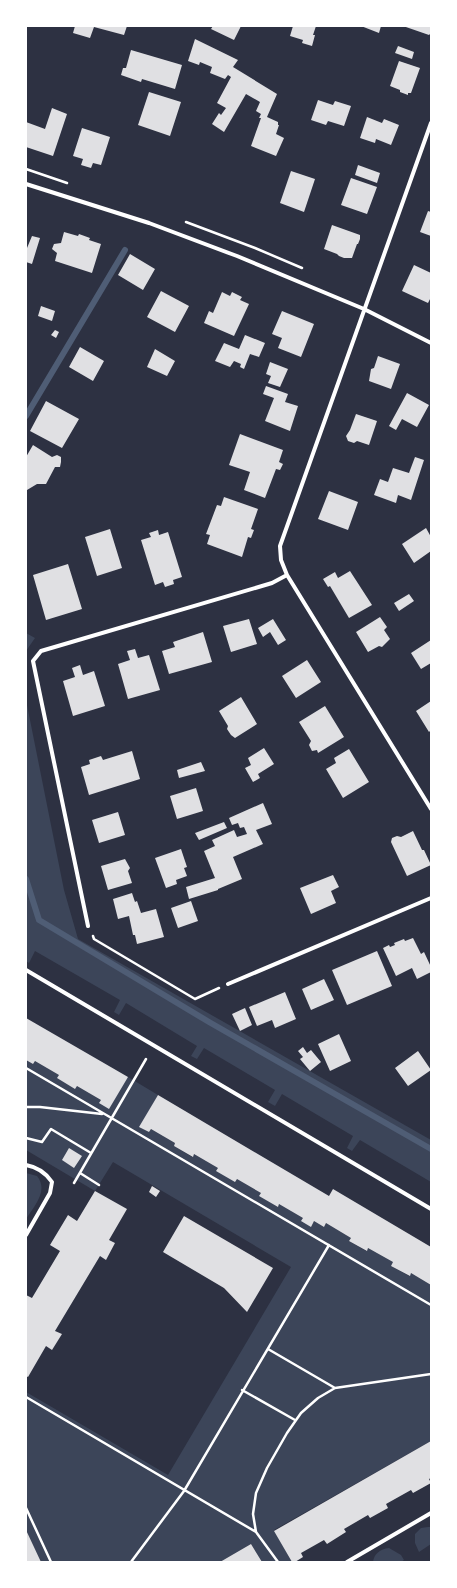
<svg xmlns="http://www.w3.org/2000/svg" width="457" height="1588" font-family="Overpass,sans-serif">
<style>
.green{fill:#3c4559}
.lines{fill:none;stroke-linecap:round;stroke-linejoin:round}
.stream{stroke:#4f5d75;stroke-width:6}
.building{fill:#e0e0e3}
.path{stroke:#fff;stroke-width:2.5}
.minor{stroke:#fff;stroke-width:4}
</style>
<rect width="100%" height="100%" fill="#2d3142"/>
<path class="green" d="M26 633 35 638 26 651Z
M26 700 64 890 78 939 431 1140V1182L360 1140 352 1151 347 1148 353 1136 282 1094 275 1106 268 1102 275 1090 204 1048 197 1059 191 1056 197 1046 126 1003 119 1015 114 1012 120 1000 35 951 29 963 26 961Z
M26 1060 33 1064 35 1061 59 1075 58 1078 75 1088 77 1086 101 1100 100 1103 128 1077 158 1095 140 1127 149 1132 151 1129 175 1143 174 1146 192 1157 194 1154 261 1193 260 1196 278 1207 279 1204 303 1218 311 1226 314 1221 324 1227 326 1223 351 1238 349 1241 366 1251 368 1248 393 1262 391 1266 409 1276 411 1273 431 1285V1441L274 1530 292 1562H262L251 1544 220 1562H41L26 1530V1392L168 1475 291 1267 113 1162 95 1191 26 1150Z
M26 1173 37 1176C49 1191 34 1206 26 1219Z
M428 1527H431V1544L419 1552 415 1543V1534L421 1528Z
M389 1548 401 1555 404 1560 401 1562H373C374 1554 380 1549 389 1548Z"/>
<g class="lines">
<path class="stream" d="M26 416 125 250
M26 879 39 920 209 1022 431 1149"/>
</g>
<path class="building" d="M75 26H127L124 35 94 27 90 38 73 33Z
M213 26H241L234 40 211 29Z
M293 26H316L313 35H315L312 46 302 43 303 40 290 36Z
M361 26H381L379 33Z
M403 26H431V33L429 35Z
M195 39 238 60 233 67 277 94 267 117 278 122V125H279L276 134 284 138 276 156 251 146 261 118H259L261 114 256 111 260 102 246 94 224 132 212 124 219 113 221 115 226 108 217 103 231 77 228 75 225 79 210 73 212 67 200 62 199 65 188 61Z
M398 46 414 52 412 59 395 53Z
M131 50 182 65 175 89 142 79 141 82 121 75 123 68H126Z
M399 61 420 68 411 93H408V95L400 92V90L390 86Z
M149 92 181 102 170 136 138 125Z
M318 100 333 105 335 101 351 106 344 126 328 121 326 125 311 120Z
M52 108 67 114 53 156 26 147V122L45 129Z
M367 117 382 123 384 119 399 125 391 145 376 139 375 143 360 138Z
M82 128 110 137 101 165 93 163 91 168 81 165 83 159 73 156Z
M358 165 380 173 377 183 355 175Z
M291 171 315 179 304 212 280 203Z
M351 178 377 187 367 214 341 205Z
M428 211 431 212V236L420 232Z
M332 225 360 235V239L358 244H357L352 258H344L339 256 337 254 324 249Z
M64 232 78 236 79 234 90 238 89 240 101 244 92 273 55 261 57 253 52 249 54 244 61 243Z
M32 236 40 238 32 264 26 262V248H27Z
M130 254 155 269 143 290 118 275Z
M414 265 431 273V297L428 303 402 291Z
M161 291 189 306 175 332 147 317Z
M222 292 230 296 232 292 242 297 240 300 249 304 234 336 204 323 209 311 213 313Z
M41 306 55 311 52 321 38 316Z
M282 311 314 324 301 357 278 348 282 338 272 334Z
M55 330 59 332 56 338 51 335Z
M245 335 265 343 259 357 250 354 244 369 240 367 241 364 234 361 230 367 215 361 224 343 239 349Z
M80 347 104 361 93 381 69 367Z
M155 349 175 361 167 376 147 367Z
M378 356 400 364 391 389 369 381 371 369 374 368Z
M270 362 288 369 280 387 268 383 271 376 266 374Z
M266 386 288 394 285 402 298 406 290 431 265 421 274 398 263 394Z
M407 393 429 405 417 427 402 419 396 430 389 426Z
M46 401 79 419 62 448 30 431Z
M356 414 377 421 369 445 357 441 354 443 348 441 346 436 350 430Z
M240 434 283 450 279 462 283 464 280 470 276 469 265 498 244 490 250 472 229 465Z
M33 445 52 457 57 455 61 457V462L60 467H55L46 484H37L27 490 26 457Z
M415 457 424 460 411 500 398 495 396 503 374 495 380 479 388 482 393 468 409 473Z
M329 491 358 502 348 530 318 519Z
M224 497 258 509 251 529 254 530 251 538 248 537 242 557 207 544 210 535 206 534 217 505 221 506Z
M426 528 431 537V551L414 563 402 544Z
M110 529 122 568 97 576 85 537Z
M158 530 159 535 168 532 182 577 173 580 174 584 165 587 163 582 155 585 141 540 151 537 149 533Z
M68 564 82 609 46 620 33 575Z
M350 571 372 605 349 618 330 586 328 587 323 579 335 572 338 578Z
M409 594 414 601 399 611 394 603Z
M380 617 387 627 384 630 390 639 382 647 379 646 368 652 356 632Z
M249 619 257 644 231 652 223 626Z
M273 619 286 640 278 645 270 632 263 637 258 628Z
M203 632 212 662 169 674 162 651 175 647 173 642Z
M431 640V663L421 669 411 653Z
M135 649 138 658 149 655 160 690 128 699 118 664 130 660 127 651Z
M307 660 321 682 296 698 282 676Z
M80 665 83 675 94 671 105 706 73 716 63 681 75 677 72 668Z
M241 697 257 724 235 738 231 735 227 729 228 726 219 711Z
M431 701V730L429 732 416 711Z
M325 706 344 737 318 753 317 750 312 751 309 745 311 741 299 722Z
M264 748 274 764 258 774 260 778 253 782 245 768 251 765 248 758Z
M349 749 369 782 343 798 326 769 336 763 334 758Z
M132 751 140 779 89 795 81 767 90 764 89 760 101 756 103 760Z
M201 762 205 771 179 778 177 770Z
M196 788 203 811 177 819 170 796Z
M263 803 272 824 256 830 263 844 233 857 242 879 218 889V890L189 899 186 887 215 878 204 851 215 846 212 840 234 830 237 837 247 834 244 827 240 828 238 823 232 825 229 818Z
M118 812 125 835 99 843 92 820Z
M224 822 227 828 199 840 195 833Z
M413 831 422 850H424L431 865 407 876 391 842 392 838 397 836 401 837Z
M181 849 187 867 184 868 187 876 176 880 177 884 166 888 155 858Z
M125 859 130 868 128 871 132 883 108 890 101 866Z
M333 875 339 887 331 891 336 903 311 914 300 888Z
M132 893 135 902 137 901 141 913 156 909 164 937 137 944 135 935H133L129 916 118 919 113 899Z
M191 901 198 921 178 928 171 908Z
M413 938 421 954 424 952 431 967V972L417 979 412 968 396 976 383 948 389 945 390 947 395 945 394 943 404 939 405 941Z
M377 951 392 986 347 1005 332 970Z
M324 979 334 1000 311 1010 302 989Z
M285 992 296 1019 275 1028 272 1020 257 1026 249 1007Z
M245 1008 252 1025 240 1031 232 1014Z
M26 1018 128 1077 109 1109 99 1103 101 1100 77 1086 75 1089 57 1078 59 1075 35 1061 33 1064 26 1060Z
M339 1034 351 1061 330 1071 318 1044Z
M303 1047 307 1053 311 1050 321 1062 310 1071 300 1059 303 1057 298 1051Z
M418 1051 431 1070 408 1086 395 1068Z
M158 1095 329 1196 333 1189 431 1247V1285L411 1273 410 1276 391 1266 393 1262 368 1248 367 1251 349 1241 351 1238 326 1223 324 1227 314 1221 311 1227 301 1221 303 1218 279 1204 278 1207 259 1196 261 1193 237 1179 235 1182 216 1171 218 1168 194 1154 193 1157 174 1146 175 1143 151 1129 149 1132 139 1127Z
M69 1148 82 1156 74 1168 62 1160Z
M152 1186 160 1191 156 1197 149 1192Z
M95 1191 127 1209 109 1240 115 1243 106 1260 100 1256 55 1331 62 1334 52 1350 46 1346 28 1377 26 1376V1295L32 1298 60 1251 50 1245 68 1215 77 1221Z
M184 1216 273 1268 247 1312 224 1288 163 1252Z
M431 1441V1478L429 1479 431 1483 413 1493 411 1490 386 1504 388 1508 370 1518 368 1515 344 1529 346 1532 327 1544 324 1540 301 1553 303 1557 295 1562H292L274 1531Z
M26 1530 41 1562H26Z
M251 1544 262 1562H220Z"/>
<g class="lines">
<path class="path" d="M26 169 67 183
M186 222 255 248 302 268
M93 936 94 939 195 999 219 988
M26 1068 431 1305
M26 1107H40L102 1114
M26 1138 42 1142 51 1129 91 1153
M80 1173 99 1185
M74 1183 146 1059
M268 1349 335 1388
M242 1390 295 1420
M26 1397 256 1532 278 1562
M26 1508 51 1562
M256 1532 253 1514 256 1493 267 1468 287 1433 301 1413 318 1398 335 1388 431 1374
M131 1562 184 1491 329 1245"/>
<path class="minor" d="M431 123 280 546 281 560 287 575 431 809
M26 184 149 223 237 256 364 309 431 343
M88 926 33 661 41 651 272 583 287 575
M26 970 431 1209
M228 984 431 898
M26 1165C37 1167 46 1173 52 1182L50 1193 26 1235
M347 1562 431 1513"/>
</g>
<rect width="457" height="1588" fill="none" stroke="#ffffff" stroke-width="54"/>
</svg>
